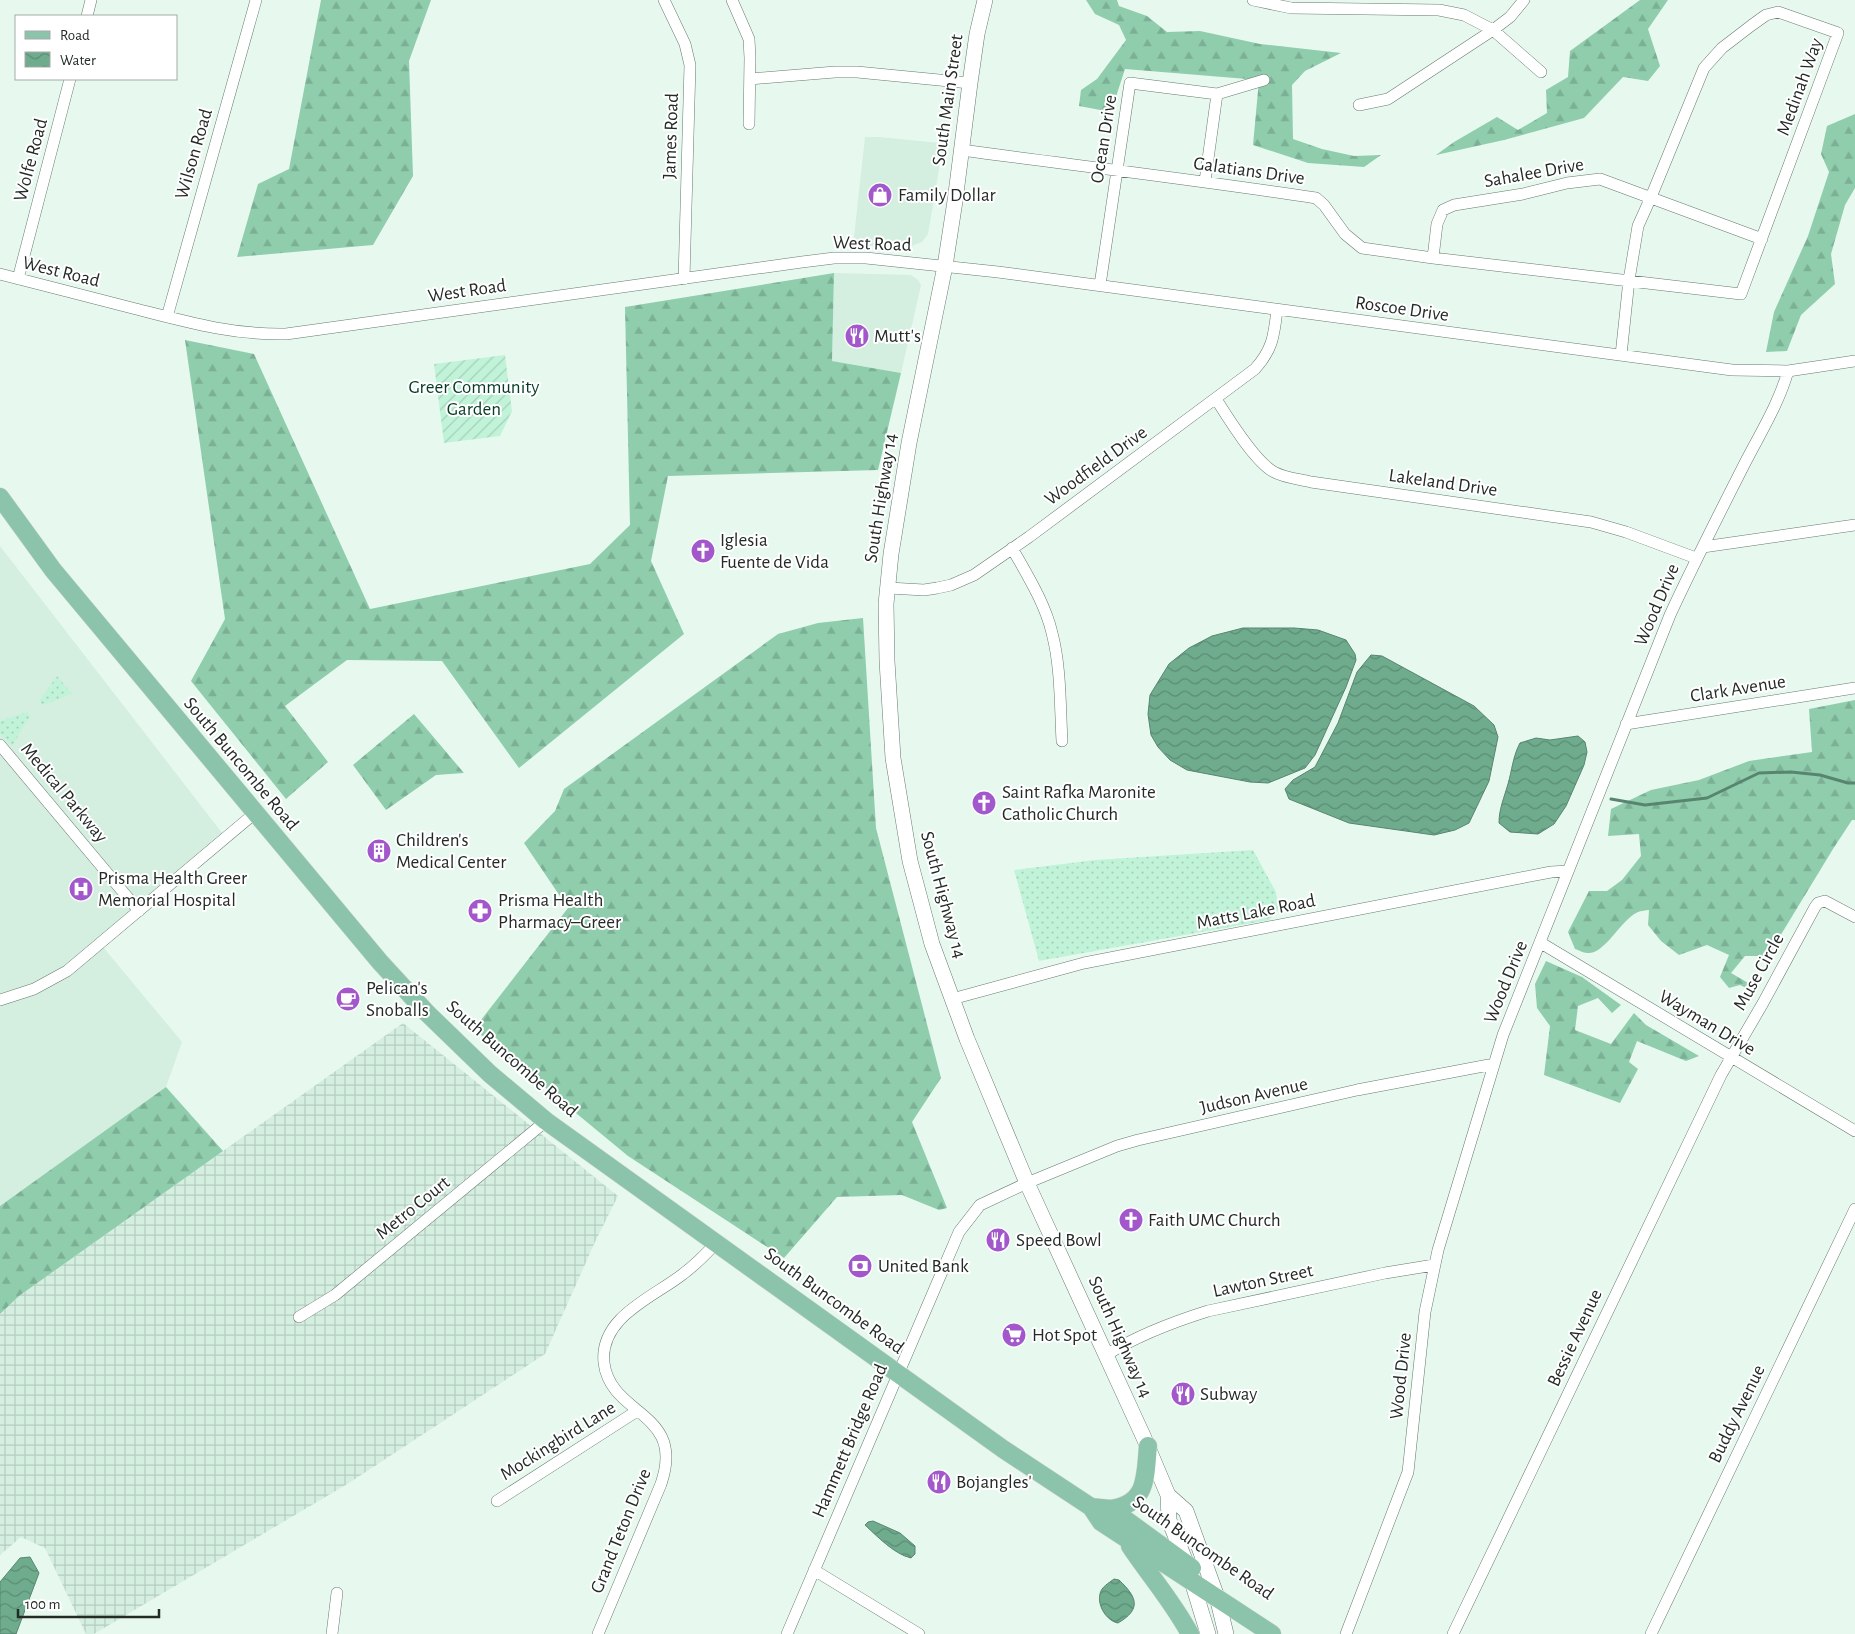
<svg xmlns="http://www.w3.org/2000/svg" width="1855" height="1634" font-family="'Alegreya Sans',sans-serif">
<style>
.built{fill:#d4eee0}
.industrial{fill:url(#industrial-grid)}
.grass{fill:url(#grass-dots)}
.forest{fill:url(#forest-firs)}
.garden{fill:url(#garden-furrows)}
.water{fill:url(#water-waves);stroke:#58856f}
.lines{fill:none;stroke-linecap:round;stroke-linejoin:round}
.stream{stroke:#58856f;stroke-width:3}
.street-casing{stroke:#687970;stroke-width:12}
.secondary-casing{stroke:#687970;stroke-width:16}
.primary-casing{stroke:#d8d9d8;stroke-width:19}
.street{stroke:#fff;stroke-width:11}
.secondary{stroke:#fff;stroke-width:15}
.primary{stroke:#8bc4ab;stroke-width:18}
.labels{text-anchor:middle;dominant-baseline:central;stroke-width:4;stroke-linejoin:round;paint-order:stroke}
.street-label{font-size:19px;fill:#242b27;stroke:#fff}
.poi-label{font-size:19px;fill:#242b27;stroke:#fff;text-anchor:start}
.park-label{font-size:19px;fill:#063b27;stroke:#fff}
</style>
<defs>
<pattern id="industrial-grid" width="8" height="8" patternUnits="userSpaceOnUse" patternTransform="scale(1.25)"><rect width="8" height="8" fill="#d4eee0"/><path d="M0 4h8M4 0v8" fill="none" stroke="#b6ccc0"/></pattern>
<pattern id="grass-dots" width="8" height="8" patternUnits="userSpaceOnUse" patternTransform="scale(1.25)"><rect width="8" height="8" fill="#c1f3d9"/><path d="M2 2h.1M6 6h.1" fill="none" stroke="#a6d0ba" stroke-width="1.8" stroke-linecap="round"/></pattern>
<pattern id="forest-firs" width="22" height="20" patternUnits="userSpaceOnUse" patternTransform="scale(1.25)"><rect width="22" height="20" fill="#8fcdad"/><path d="M5 1l3.5 6h-7zM16 11l3.5 6h-7z" fill="#7bb095"/></pattern>
<pattern id="garden-furrows" width="10" height="10" patternUnits="userSpaceOnUse" patternTransform="scale(1.25)"><rect width="10" height="10" fill="#c1f3d9"/><path d="M-1 1l2-2M0 10L10 0M9 11l2-2" fill="none" stroke="#a6d0ba"/></pattern>
<pattern id="water-waves" width="16" height="10" patternUnits="userSpaceOnUse" patternTransform="scale(1.25)"><rect width="16" height="10" fill="#6fac8e"/><path d="M0 5q4-4 8 0t8 0" fill="none" stroke="#5b8c74"/></pattern>
</defs>
<rect width="100%" height="100%" fill="#e7f9ef"/>
<path class="built" d="M865 137H879L940 143 944 140 928 234 922 242 912 246H853Z
M834 273 911 275 918 280 921 285 901 373 832 361Z
M0 546 226 838 98 941 182 1042 166 1087 0 1206Z"/>
<path class="industrial" d="M403 1023 618 1196 595 1242 545 1354 349 1483 94 1634H86L45 1548 21 1537 0 1555V1314L19 1296Z"/>
<path class="grass" d="M57 676 72 694 43 705 39 701Z
M27 712 30 716 12 746 0 733V721Z
M1253 850 1276 892 1278 911 1269 920 1039 961 1014 870 1095 860Z"/>
<path class="forest" d="M321 0H431L409 61 413 176 373 245 237 257 258 184 289 169Z
M1086 0H1117L1119 6 1147 16 1167 32 1200 31 1260 44 1341 53 1305 71 1292 85 1293 139 1322 149 1354 156 1381 155 1364 167 1308 163 1253 145 1259 80 1125 69 1111 112 1079 106 1081 90 1097 79 1126 40 1119 25 1095 14Z
M1640 0H1668L1648 29 1660 66 1648 81 1623 77 1584 118 1504 140 1436 155 1454 142 1497 117 1518 130 1547 113 1546 90 1568 77 1570 51Z
M1855 114V188L1845 205 1831 254 1835 284 1801 315 1787 351 1766 352 1774 312 1808 236 1829 172 1821 154 1827 126Z
M834 273 832 361 901 373 878 470 668 476 651 561 684 634 519 768 442 661 347 660 285 706 328 762 286 799 191 681 225 619 185 340 254 354 370 609 590 564 630 525 625 307Z
M863 618 876 828 941 1078 912 1122 947 1208 939 1210 902 1195 837 1197 784 1258 628 1156 474 1029 568 908 524 843 555 811 564 789 778 634 818 623Z
M1855 700V820H1852L1833 849 1768 956H1745L1731 973 1750 984 1752 991 1740 985 1729 988 1720 977 1729 955 1707 945 1679 955 1661 941 1648 925 1649 910C1646 910 1641 911 1638 912 1620 920 1605 955 1587 953 1583 953 1579 950 1575 949L1568 932 1589 891H1607L1622 880 1641 856 1639 834 1608 836 1611 809 1651 790 1699 780 1749 761 1812 752 1809 709Z
M414 714 464 773 436 775 386 810 353 765Z
M1546 961 1582 977 1621 1005 1612 1013 1598 998 1578 1006 1575 1030 1611 1044 1634 1013 1646 1025 1699 1056 1686 1061 1637 1041 1629 1062 1638 1069 1620 1103 1544 1075 1550 1026 1537 1008 1535 984Z
M166 1087 223 1151 19 1296 0 1314V1206Z"/>
<path class="garden" d="M505 355 512 411 500 436 444 443 434 364Z"/>
<path class="water" d="M1243 628H1294L1318 630 1346 640 1355 654 1356 660 1346 687 1315 755 1305 768 1268 783 1250 782 1187 770 1170 760 1158 747 1151 735 1148 714 1150 695 1169 664 1189 648 1212 636Z
M1371 655 1382 656 1474 706 1494 725 1498 737 1489 781 1469 823 1455 830 1434 835 1349 823 1289 799 1285 789 1293 780 1315 767 1338 723 1357 672Z
M1578 736 1585 742 1587 752 1584 765 1566 806 1554 824 1538 834 1510 832 1499 823C1499 809 1504 798 1508 784 1512 770 1513 756 1520 743L1536 738 1550 740Z
M873 1521 900 1533 915 1546V1554L911 1558C894 1554 878 1537 865 1525L868 1522Z
M30 1557 39 1573 16 1634H0V1582L20 1558Z
M1114 1579 1119 1580C1137 1597 1142 1609 1118 1623 1107 1621 1097 1606 1100 1594 1101 1587 1109 1583 1114 1579Z"/>
<g class="lines">
<path class="stream" d="M1611 799 1645 805 1707 798 1759 773 1791 772 1820 775 1848 783H1855"/>
<defs>
<path id="street" d="M664 0 685 44 690 65 684 279
M732 0 749 39 750 58 749 124
M1253 0 1291 8 1439 10 1464 15 1493 30 1541 72
M87 16 91 0
M750 79 835 72H857L970 83
M1217 94 1264 80
M1359 105 1388 99 1493 30 1510 17 1524 0
M961 150C1080 166 1198 180 1316 198L1324 205 1345 234 1362 248 1433 258 1741 294 1838 33 1778 12 1766 15 1752 25 1722 48 1704 68 1651 197 1638 226 1629 280 1621 355
M1433 258 1437 224 1443 210 1454 205 1523 194 1567 183 1600 179 1762 239
M0 274C45 286 91 297 136 309 187 322 233 335 286 334L802 262 834 258H866L998 272 1732 370 1788 371 1855 361
M18 279 70 79
M1100 285 1130 83 1217 94 1205 181
M167 317 256 0
M1216 399C1228 418 1255 462 1274 472 1285 478 1299 479 1311 482L1591 522 1626 532 1696 558
M1703 547 1855 525
M1012 548C1027 575 1045 603 1052 633 1061 667 1060 706 1062 741
M889 588 924 590 937 588 951 585 974 575 1029 537 1255 369C1273 349 1274 335 1277 310
M1626 724 1855 688
M0 745 139 911
M1541 943 1855 1131
M952 999 1084 963 1551 872 1568 871
M0 1000 34 989 67 971 255 813
M299 1317 335 1295 546 1121
M1106 1355C1135 1337 1176 1321 1208 1311L1385 1273 1434 1265
M497 1501 637 1411
M814 1570 919 1634
M332 1634 337 1593
M598 1634 661 1484C686 1411 611 1417 604 1363 599 1317 654 1297 683 1274 695 1265 706 1254 716 1243
M787 1634 959 1232 980 1205 1027 1183 1117 1146 1138 1140 1357 1090 1494 1064
M1346 1634 1408 1472 1425 1312 1438 1250 1503 1035 1670 615C1694 563 1720 512 1746 461 1761 432 1779 403 1788 371
M1453 1634 1721 1075 1763 1003 1815 907 1818 903 1825 901 1855 917
M1651 1634 1855 1209"/>
<path id="secondary" d="M985 0 977 34 970 83 955 201 945 266 909 443 891 554 886 604 887 661 893 758 910 861 932 944 967 1039 1027 1183 1144 1438 1168 1495 1169 1520 1187 1565 1208 1634
M1168 1495 1186 1511 1217 1597 1226 1634"/>
<path id="primary" d="M0 497 53 570 380 962 427 1013 490 1074 546 1121 1003 1449 1091 1507 1101 1522 1272 1634
M1091 1507 1111 1509 1192 1568
M1111 1509C1148 1504 1145 1476 1148 1446
M1130 1546C1150 1576 1173 1602 1190 1634"/>
</defs>
<use href="#street" class="street-casing"/>
<use href="#secondary" class="secondary-casing"/>
<use href="#primary" class="primary-casing"/>
<use href="#street" class="street"/>
<use href="#secondary" class="secondary"/>
<use href="#primary" class="primary"/>
</g>
<defs>
<symbol id="shop-disc" viewBox="-11 -11 22 22"><circle r="9.5" fill="#a258cb" stroke="#fff"/><path d="M-5-2.5h2.3a2.7 3.5 0 0 1 5.4 0H5L5.5 6h-11ZM-1.5-2.5h3a1.5 2.3 0 0 0-3 0Z" fill="#fff"/></symbol>
<symbol id="restaurant-disc" viewBox="-11 -11 22 22"><circle r="9.5" fill="#a258cb" stroke="#fff"/><path d="M-5-6h1v4h1v-4h1v4h1v-4h1v5L-1.5 .5V6h-2V.5L-5-1ZM5-6V6H3V1.5H1.5Q1.5-4 5-6Z" fill="#fff"/></symbol>
<symbol id="church-disc" viewBox="-11 -11 22 22"><circle r="9.5" fill="#a258cb" stroke="#fff"/><path d="M-1.2-6h2.4v3.5h3.3v2.4h-3.3V6h-2.4V-.1h-3.3v-2.4h3.3Z" fill="#fff"/></symbol>
<symbol id="building-disc" viewBox="-11 -11 22 22"><circle r="9.5" fill="#a258cb" stroke="#fff"/><path d="M-4-6H4V6H1V3H-1V6H-4ZM-2.5-4.3h1.7v1.8h-1.7ZM.8-4.3h1.7v1.8H.8ZM-2.5-1h1.7V.8h-1.7ZM.8-1h1.7V.8H.8Z" fill="#fff"/></symbol>
<symbol id="hospital-disc" viewBox="-11 -11 22 22"><circle r="9.5" fill="#a258cb" stroke="#fff"/><path d="M-5-5h3v3.5h4V-5h3V5h-3V1.5h-4V5h-3Z" fill="#fff"/></symbol>
<symbol id="pharmacy-disc" viewBox="-11 -11 22 22"><circle r="9.5" fill="#a258cb" stroke="#fff"/><path d="M-2-6h4v4h4v4h-4v4h-4v-4h-4v-4h4Z" fill="#fff"/></symbol>
<symbol id="cafe-disc" viewBox="-11 -11 22 22"><circle r="9.5" fill="#a258cb" stroke="#fff"/><path d="M-5.5-4.5H6V0H3Q3 3.5 0 3.5H-2.5Q-5.5 3.5-5.5 0ZM3-3.2v2h1.7v-2ZM-6 4.5H4V6H-6Z" fill="#fff"/></symbol>
<symbol id="bank-disc" viewBox="-11 -11 22 22"><circle r="9.5" fill="#a258cb" stroke="#fff"/><path d="M-6-4H6V4H-6ZM0-2.3a2.3 2.3 0 1 0 0 4.6a2.3 2.3 0 1 0 0-4.6Z" fill="#fff"/></symbol>
<symbol id="supermarket-disc" viewBox="-11 -11 22 22"><circle r="9.5" fill="#a258cb" stroke="#fff"/><path d="M-6-5.5h2.5l.6 2H6L4.5 2H-2.5L-4.4-4H-6ZM-1.5 3.2a1.3 1.3 0 1 0 .1 0ZM3 3.2a1.3 1.3 0 1 0 .1 0Z" fill="#fff"/></symbol>
</defs>
<g fill-rule="evenodd">
<use href="#shop-disc" x="866" y="181" width="28" height="28"/>
<use href="#restaurant-disc" x="843" y="322" width="28" height="28"/>
<use href="#church-disc" x="689" y="537" width="28" height="28"/>
<use href="#church-disc" x="970" y="789" width="28" height="28"/>
<use href="#building-disc" x="365" y="837" width="28" height="28"/>
<use href="#hospital-disc" x="67" y="875" width="28" height="28"/>
<use href="#pharmacy-disc" x="466" y="897" width="28" height="28"/>
<use href="#cafe-disc" x="334" y="985" width="28" height="28"/>
<use href="#church-disc" x="1117" y="1206" width="28" height="28"/>
<use href="#restaurant-disc" x="984" y="1226" width="28" height="28"/>
<use href="#bank-disc" x="846" y="1252" width="28" height="28"/>
<use href="#supermarket-disc" x="1000" y="1321" width="28" height="28"/>
<use href="#restaurant-disc" x="1169" y="1380" width="28" height="28"/>
<use href="#restaurant-disc" x="925" y="1468" width="28" height="28"/>
</g>
<g class="labels">
<g class="street-label">
<text transform="translate(1800 87) rotate(-70)">Medinah Way</text>
<text transform="translate(948 100) rotate(-82)">South Main Street</text>
<text transform="translate(671 136) rotate(-88)">James Road</text>
<text transform="translate(1104 139) rotate(-81)">Ocean Drive</text>
<text transform="translate(194 154) rotate(-74)">Wilson Road</text>
<text transform="translate(31 160) rotate(-75)">Wolfe Road</text>
<text transform="translate(1249 171) rotate(8)">Galatians Drive</text>
<text transform="translate(1534 173) rotate(-10)">Sahalee Drive</text>
<text transform="translate(872 244) rotate(2)">West Road</text>
<text transform="translate(61 272) rotate(14)">West Road</text>
<text transform="translate(467 291) rotate(-8)">West Road</text>
<text transform="translate(1402 309) rotate(8)">Roscoe Drive</text>
<text transform="translate(1096 466) rotate(-36)">Woodfield Drive</text>
<text transform="translate(1443 483) rotate(8)">Lakeland Drive</text>
<text transform="translate(881 498) rotate(-81)">South Highway 14</text>
<text transform="translate(1657 605) rotate(-67)">Wood Drive</text>
<text transform="translate(1738 689) rotate(-9)">Clark Avenue</text>
<text transform="translate(241 764) rotate(50)">South Buncombe Road</text>
<text transform="translate(64 793) rotate(50)">Medical Parkway</text>
<text transform="translate(943 895) rotate(75)">South Highway 14</text>
<text transform="translate(1256 912) rotate(-11)">Matts Lake Road</text>
<text transform="translate(1759 972) rotate(-61)">Muse Circle</text>
<text transform="translate(1506 982) rotate(-68)">Wood Drive</text>
<text transform="translate(1707 1023) rotate(31)">Wayman Drive</text>
<text transform="translate(512 1059) rotate(41)">South Buncombe Road</text>
<text transform="translate(1254 1096) rotate(-13)">Judson Avenue</text>
<text transform="translate(413 1208) rotate(-39)">Metro Court</text>
<text transform="translate(1263 1281) rotate(-12)">Lawton Street</text>
<text transform="translate(834 1301) rotate(36)">South Buncombe Road</text>
<text transform="translate(1120 1337) rotate(66)">South Highway 14</text>
<text transform="translate(1575 1338) rotate(-65)">Bessie Avenue</text>
<text transform="translate(1401 1376) rotate(-84)">Wood Drive</text>
<text transform="translate(1737 1414) rotate(-64)">Buddy Avenue</text>
<text transform="translate(558 1441) rotate(-32)">Mockingbird Lane</text>
<text transform="translate(850 1441) rotate(-67)">Hammett Bridge Road</text>
<text transform="translate(621 1531) rotate(-68)">Grand Teton Drive</text>
<text transform="translate(1203 1548) rotate(35)">South Buncombe Road</text>
</g>
<g class="poi-label">
<text x="898" y="195">Family Dollar</text>
<text x="874" y="336">Mutt's</text>
<text x="720" y="540">Iglesia<tspan x="720" dy="22">Fuente de Vida</tspan></text>
<text x="1002" y="792">Saint Rafka Maronite<tspan x="1002" dy="22">Catholic Church</tspan></text>
<text x="396" y="840">Children's<tspan x="396" dy="22">Medical Center</tspan></text>
<text x="98" y="878">Prisma Health Greer<tspan x="98" dy="22">Memorial Hospital</tspan></text>
<text x="498" y="900">Prisma Health<tspan x="498" dy="22">Pharmacy–Greer</tspan></text>
<text x="366" y="988">Pelican's<tspan x="366" dy="22">Snoballs</tspan></text>
<text x="1148" y="1220">Faith UMC Church</text>
<text x="1016" y="1240">Speed Bowl</text>
<text x="878" y="1266">United Bank</text>
<text x="1032" y="1335">Hot Spot</text>
<text x="1200" y="1394">Subway</text>
<text x="956" y="1482">Bojangles'</text>
</g>
<g class="park-label">
<text x="474" y="387">Greer Community<tspan x="474" dy="22">Garden</tspan></text>
</g>
</g>
<rect x="15" y="15" width="162" height="65" fill="#ffffff" stroke="#a7aaa9"/>
<rect x="25" y="31" width="25" height="8" fill="#8bc4ab" stroke="#a7aaa9"/>
<text x="60" y="40" font-size="15" fill="#242b27">Road</text>
<rect x="25" y="52" width="25" height="15" fill="url(#water-waves)" stroke="#a7aaa9"/>
<text x="60" y="65" font-size="15" fill="#242b27">Water</text>
<path d="M18 1609v8h141v-8" fill="none" stroke="#242b27" stroke-width="2.5"/>
<text x="25" y="1609" font-size="15" fill="#242b27" stroke="#ffffff" stroke-width="4" paint-order="stroke">100 m</text>
</svg>
